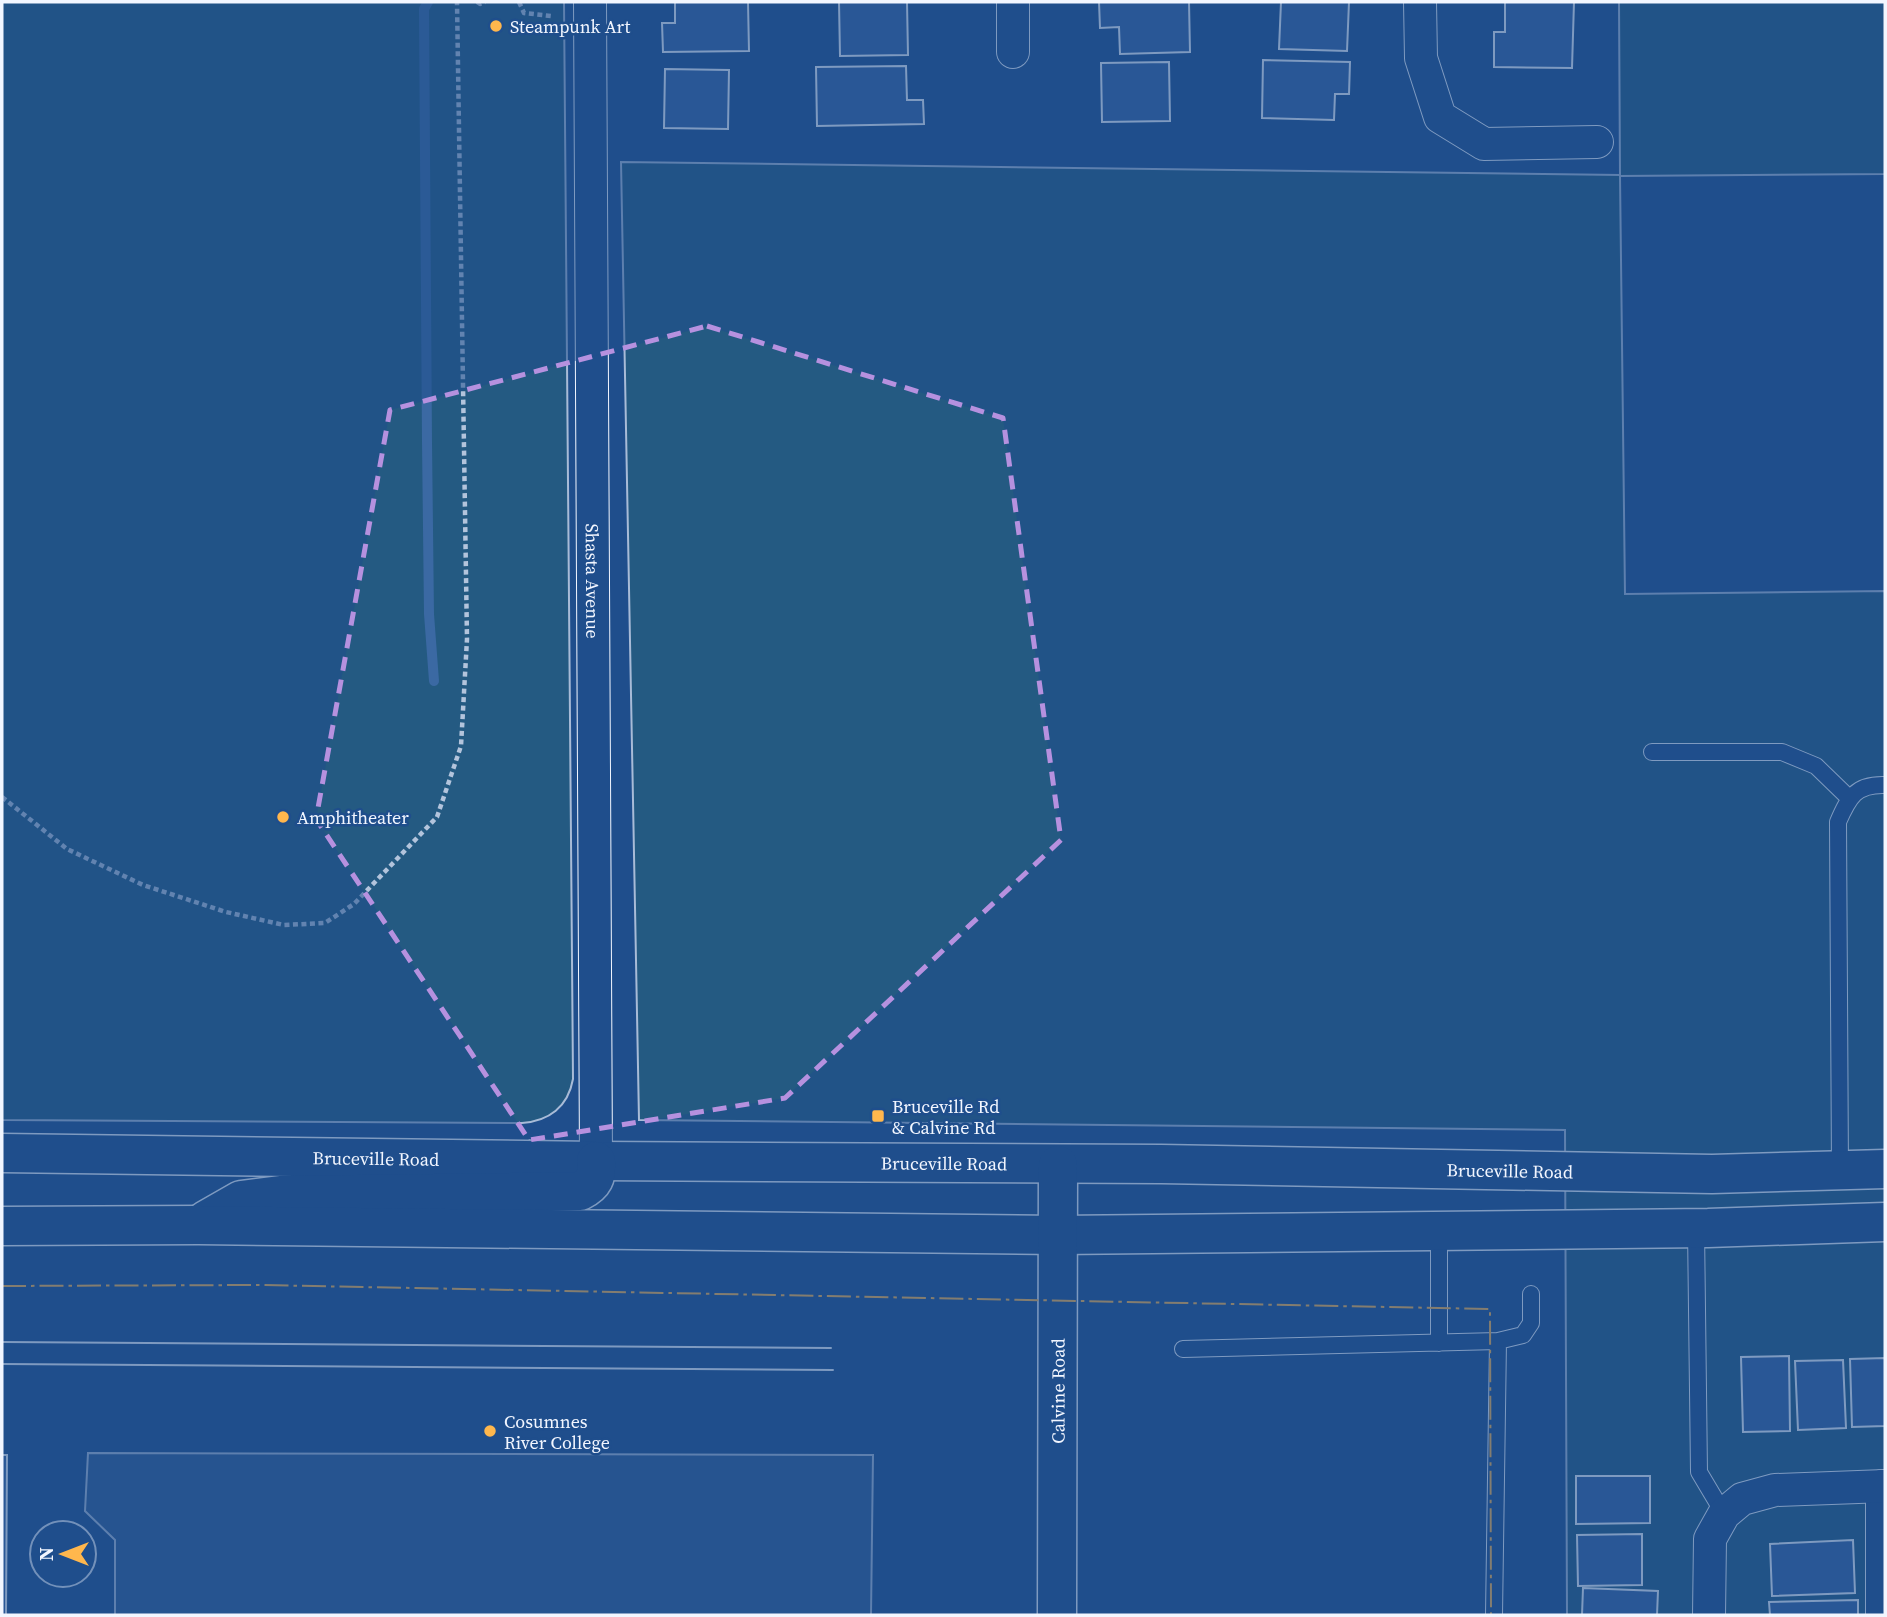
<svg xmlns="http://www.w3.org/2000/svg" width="1887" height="1617" font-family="'Source Serif 4',serif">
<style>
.green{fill:#245a82;stroke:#a8bbd7;stroke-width:2}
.parking{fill:#305b95;stroke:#a8bbd7;stroke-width:2}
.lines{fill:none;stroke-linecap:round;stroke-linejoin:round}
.stream{stroke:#3b69a3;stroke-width:10}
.building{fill:#3563a3;stroke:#f2f6ff;stroke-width:2}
.lane-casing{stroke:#f2f6ff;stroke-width:18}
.street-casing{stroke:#f2f6ff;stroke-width:34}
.secondary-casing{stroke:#f2f6ff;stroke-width:41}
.path{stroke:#b3c4dc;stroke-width:4.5;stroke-dasharray:5 3.5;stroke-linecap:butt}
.lane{stroke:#1f4e8c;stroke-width:16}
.street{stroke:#1f4e8c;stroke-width:32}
.secondary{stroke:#1f4e8c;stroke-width:38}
.tram{stroke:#f2f6ff;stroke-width:2}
.power{stroke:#ffb74d;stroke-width:2;stroke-dasharray:24 5 3.5 5;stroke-linecap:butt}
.marked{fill:none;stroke:#b691df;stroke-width:5;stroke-dasharray:14 9;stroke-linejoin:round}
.poi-dot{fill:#ffb74d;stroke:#1f4e8c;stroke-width:2.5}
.labels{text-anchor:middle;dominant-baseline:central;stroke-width:5;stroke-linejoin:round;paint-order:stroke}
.poi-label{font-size:18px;fill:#f2f6ff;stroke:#1f4e8c;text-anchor:start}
.street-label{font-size:18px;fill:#f2f6ff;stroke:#1f4e8c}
</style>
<rect width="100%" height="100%" fill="#1f4e8c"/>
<path class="green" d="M2 2H564L573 1079C568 1107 549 1121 522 1123L2 1120Z
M1619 2H1885V174L1620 176 1625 594 1885 591V1615H1567L1565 1130 639 1120 621 162 1620 175Z"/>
<path class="parking" d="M88 1453 873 1455 871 1615H115V1540L85 1511Z"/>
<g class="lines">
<path class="stream" d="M428 2 424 9 427 442 429 614 434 681"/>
</g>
<path class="building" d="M675 2H748L749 51 663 52 662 23H675Z
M839 2H907L908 55 840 56Z
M1099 2H1189L1190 52 1120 54 1119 27 1100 28Z
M1281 2H1349L1347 51 1279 49Z
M1505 2H1574L1572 68 1494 67V32H1505Z
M1263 60 1350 62 1349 94H1335L1334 120 1262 118Z
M1169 62 1170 121 1102 122 1101 63Z
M906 66 907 100H923L924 124 817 126 816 67Z
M665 69 729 70 728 129 664 128Z
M1789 1356 1790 1431 1743 1432 1741 1357Z
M1885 1358V1426L1852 1427 1850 1359Z
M1843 1360 1846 1428 1798 1430 1795 1361Z
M2 1455H7L6 1615H2Z
M1576 1476H1650V1523L1576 1524Z
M1642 1534V1585L1578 1586 1577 1535Z
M1853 1540 1855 1593 1772 1596 1770 1544Z
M1583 1588 1658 1591 1657 1615H1582Z
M1858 1600V1615H1770L1769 1602Z"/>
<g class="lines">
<defs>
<path id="lane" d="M1652 752H1782L1816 766 1849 798
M1840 1171 1838 822C1849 797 1856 784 1885 785
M1696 1228 1699 1472 1724 1514
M1439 1231V1343
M1498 1341 1523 1335 1531 1323V1294
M1183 1349 1498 1341 1494 1615"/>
<g id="street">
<path id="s1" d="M590 2 596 1161"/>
<path d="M1013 2V52"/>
<path d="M1420 2 1421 58 1440 117 1484 144 1597 142"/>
<path d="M1882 1486V1615"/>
<path d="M1709 1615 1710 1539 1724 1514 1742 1499 1775 1490 1885 1486"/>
</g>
<g id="secondary">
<path id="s2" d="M2 1153 596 1161 1161 1164 1712 1174 1885 1169"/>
<path d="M206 1220 241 1200 280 1195 580 1191C594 1184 597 1177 596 1161"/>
<path d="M2 1226 198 1225 1058 1235 1708 1228 1885 1222"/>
<path id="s3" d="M1057 1615 1058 1165"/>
</g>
</defs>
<use href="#lane" class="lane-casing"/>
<use href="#street" class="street-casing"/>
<use href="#secondary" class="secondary-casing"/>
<path class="path" d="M477 2 480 4 485 2
M519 2 524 13 551 16
M2 797 67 849 143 885 226 912 284 925 325 923 354 904 437 817 461 746 467 639 457 2"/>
<use href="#lane" class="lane"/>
<use href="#street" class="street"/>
<use href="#secondary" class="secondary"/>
<path class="tram" d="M2 1342 831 1348
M2 1364 833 1370"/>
<path class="power" d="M2 1286 259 1285 1490 1309 1491 1615"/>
</g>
<path d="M0 0H1887V1617H0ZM707 326 1003 418 1061 840 785 1098 529 1140 316 819 390 410Z" fill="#1f4e8c" fill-opacity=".55" fill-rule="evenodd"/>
<path class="marked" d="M707 326 1003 418 1061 840 785 1098 529 1140 316 819 390 410Z"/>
<g class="poi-dot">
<circle cx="496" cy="26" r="7"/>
<circle cx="283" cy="817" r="7"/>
<rect x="871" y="1109" width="14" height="14" rx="3.5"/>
<circle cx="490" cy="1431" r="7"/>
</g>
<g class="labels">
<g class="poi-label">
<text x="510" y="26">Steampunk Art</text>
<text x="297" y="817">Amphitheater</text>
<text x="892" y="1106">Bruceville Rd<tspan x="892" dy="21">&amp; Calvine Rd</tspan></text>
<text x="504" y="1421">Cosumnes<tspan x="504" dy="21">River College</tspan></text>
</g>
<g class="street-label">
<text stroke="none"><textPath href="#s1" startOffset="579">Shasta Avenue</textPath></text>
<text stroke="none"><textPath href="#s2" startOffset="374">Bruceville Road</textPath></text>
<text stroke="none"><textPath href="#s2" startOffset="942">Bruceville Road</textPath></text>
<text stroke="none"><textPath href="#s2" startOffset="1508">Bruceville Road</textPath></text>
<text stroke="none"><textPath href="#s3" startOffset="224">Calvine Road</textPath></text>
</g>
</g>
<rect width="1887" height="1617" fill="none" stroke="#f2f6ff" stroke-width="7"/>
<g transform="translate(63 1554) rotate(270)"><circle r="33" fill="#1f4e8c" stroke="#7391ba" stroke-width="2"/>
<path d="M0-5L12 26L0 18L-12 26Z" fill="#ffb74d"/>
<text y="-10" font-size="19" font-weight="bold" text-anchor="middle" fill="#f2f6ff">N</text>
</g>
</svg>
